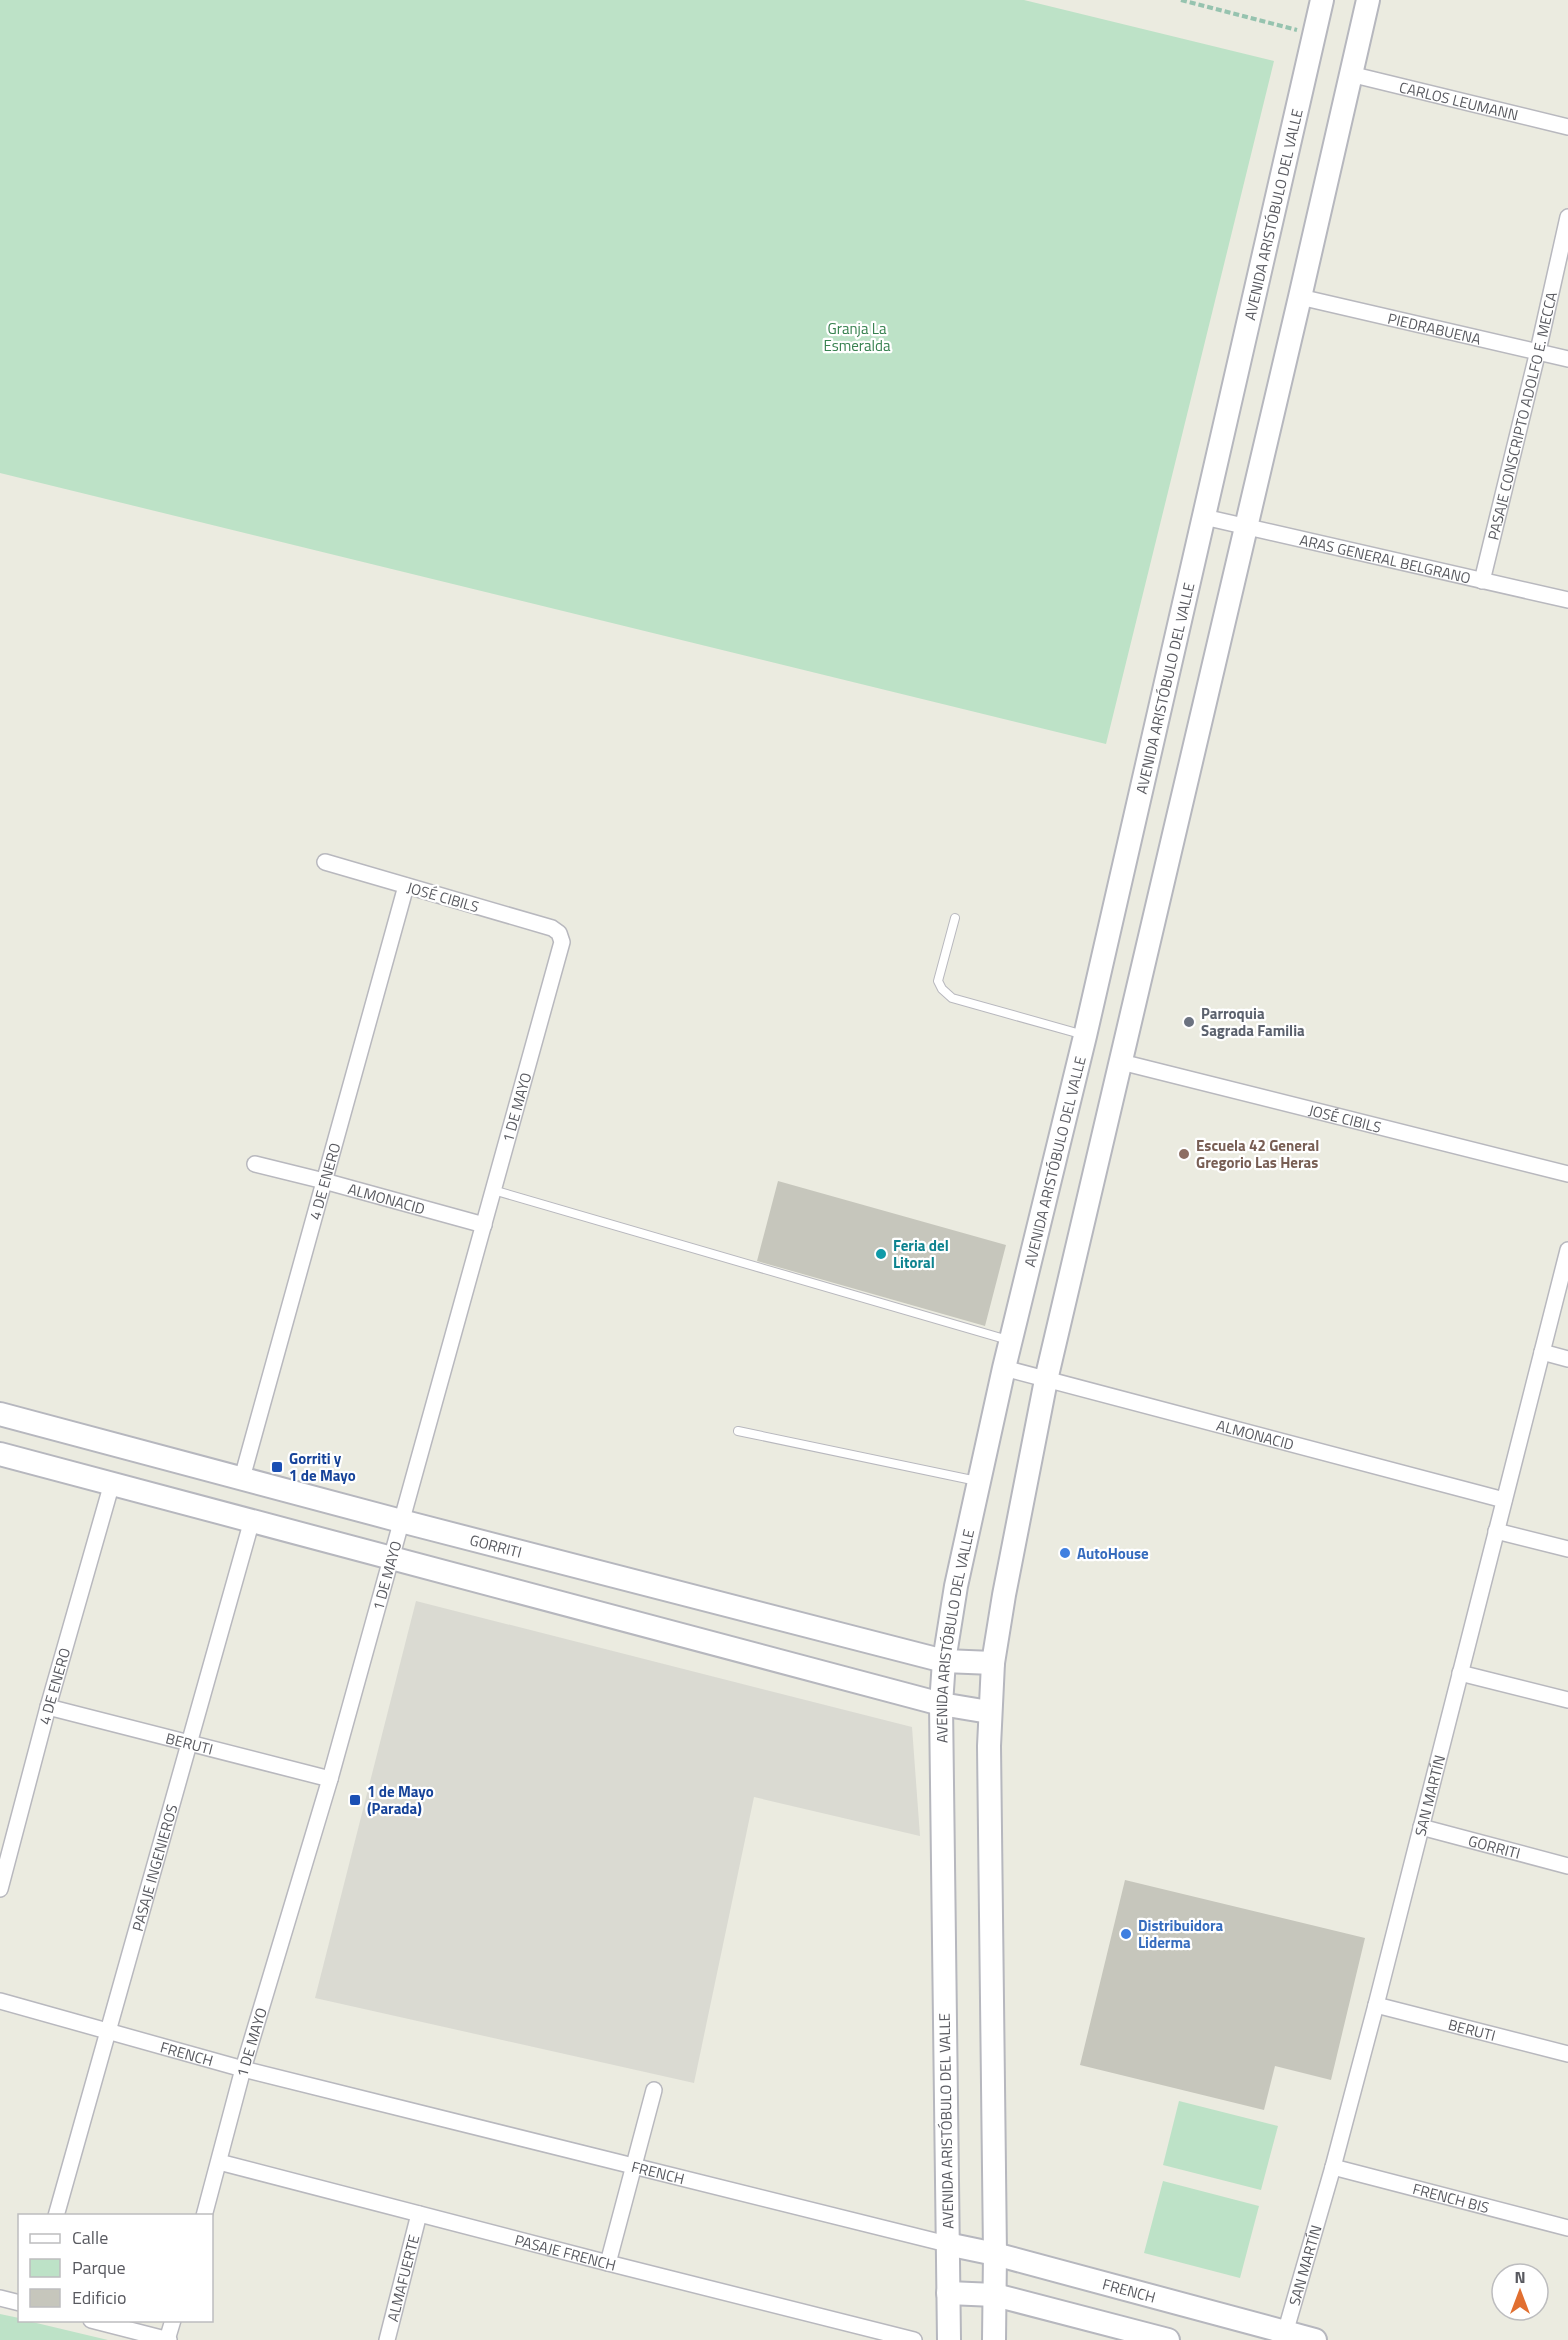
<svg xmlns="http://www.w3.org/2000/svg" width="1568" height="2340" font-family="'Titillium Web',sans-serif">
<style>
.industrial{fill:#dadad2}
.green{fill:#bde2c7}
.building{fill:#c6c6bc}
.lines{fill:none;stroke-linecap:round;stroke-linejoin:round}
.lane-casing{stroke:#b8b8be;stroke-width:10}
.street-casing{stroke:#b8b8be;stroke-width:18}
.secondary-casing{stroke:#b6b7be;stroke-width:26}
.path{stroke:#96c3af;stroke-width:4;stroke-dasharray:6 3;stroke-linecap:butt}
.lane{stroke:#fff;stroke-width:8}
.street{stroke:#fff;stroke-width:15}
.secondary{stroke:#fff;stroke-width:22}
.worship-dot{fill:#6b7280;stroke:#fff;stroke-width:2}
.education-dot{fill:#8d6e63;stroke:#fff;stroke-width:2}
.culture-dot{fill:#0f9aa8;stroke:#fff;stroke-width:2}
.transit-dot{fill:#1a4fb4;stroke:#fff;stroke-width:2}
.shop-dot{fill:#3f7fe0;stroke:#fff;stroke-width:2}
.labels{text-anchor:middle;dominant-baseline:central;stroke-width:4.5;stroke-linejoin:round;paint-order:stroke}
.street-label{font-size:15px;fill:#595a60;stroke:#fff}
.park-label{font-size:15px;fill:#37814f;stroke:#fff}
.worship-label{font-size:15px;font-weight:bold;fill:#5b616d;stroke:#fff;text-anchor:start}
.education-label{font-size:15px;font-weight:bold;fill:#785e54;stroke:#fff;text-anchor:start}
.culture-label{font-size:15px;font-weight:bold;fill:#0d838f;stroke:#fff;text-anchor:start}
.transit-label{font-size:15px;font-weight:bold;fill:#164399;stroke:#fff;text-anchor:start}
.shop-label{font-size:15px;font-weight:bold;fill:#366cbe;stroke:#fff;text-anchor:start}
</style>
<rect width="100%" height="100%" fill="#ebebe0"/>
<path class="industrial" d="M416 1601 912 1727 920 1836 754 1797 694 2083 315 1998Z"/>
<path class="green" d="M0 0H1024L1274 61 1106 744 0 473Z
M1179 2101 1278 2126 1261 2190 1163 2165Z
M1163 2181 1259 2206 1240 2278 1144 2253Z
M0 2314 19 2318 20 2320 28 2321 108 2340H0Z"/>
<path class="building" d="M778 1181 1006 1245 985 1326 757 1261Z
M1125 1880 1365 1938 1331 2080 1275 2066 1264 2110 1080 2065Z"/>
<g class="lines">
<defs>
<path id="lane" d="M955 918 938 981 942 989 952 998 1084 1035
M493 1190 1008 1340
M738 1431 977 1481"/>
<g id="street">
<path id="s1" d="M1350 74 1568 127"/>
<path id="s2" d="M1300 297 1568 359"/>
<path id="s3" d="M1204 517 1568 600"/>
<path id="s4" d="M1482 581 1538 351 1568 217"/>
<path id="s5" d="M1121 1062 1568 1174"/>
<path id="s6" d="M255 1164 324 1181 484 1225"/>
<path d="M1542 1352 1568 1359"/>
<path id="s7" d="M1004 1368 1504 1500"/>
<path id="s8" d="M242 1478 406 886"/>
<path d="M1496 1531 1568 1549"/>
<path d="M1460 1673 1568 1700"/>
<path id="s9" d="M48 1707 330 1779"/>
<path id="s10" d="M1421 1827 1568 1866"/>
<path id="s11" d="M0 1889 48 1707 112 1483"/>
<path id="s12" d="M0 2001 243 2069 947 2244"/>
<path id="s13" d="M1376 2005 1568 2054"/>
<path id="s14" d="M219 2162 608 2263 914 2340"/>
<path id="s15" d="M1333 2167 1568 2228"/>
<path id="s16" d="M56 2216 252 1520"/>
<path id="s17" d="M204 2216 243 2069 330 1779 562 942 559 933 552 928 325 862"/>
<path d="M608 2263 654 2090"/>
<path d="M0 2298 20 2303"/>
<path d="M91 2320 169 2340"/>
<path d="M167 2340 173 2320"/>
<path id="s18" d="M387 2340 419 2214"/>
<path id="s19" d="M1283 2340 1333 2167 1376 2005 1568 1250"/>
</g>
<g id="secondary">
<path id="s20" d="M0 1414 401 1521 944 1661 993 1663"/>
<path d="M0 1454 941 1704 989 1712"/>
<path id="s21" d="M947 2244 995 2254 1315 2340"/>
<path d="M948 2293 995 2295 1168 2340"/>
<path id="s22" d="M949 2340 941 1704 944 1661 956 1586 1004 1368 1085 1036 1322 0"/>
<path d="M994 2340 995 2254 989 1746 993 1663 1004 1595 1046 1380 1300 297 1368 0"/>
</g>
</defs>
<use href="#lane" class="lane-casing"/>
<use href="#street" class="street-casing"/>
<use href="#secondary" class="secondary-casing"/>
<path class="path" d="M1181 0 1297 30"/>
<use href="#lane" class="lane"/>
<use href="#street" class="street"/>
<use href="#secondary" class="secondary"/>
</g>
<circle class="worship-dot" cx="1189" cy="1022" r="6"/>
<circle class="education-dot" cx="1184" cy="1154" r="6"/>
<circle class="culture-dot" cx="881" cy="1254" r="6"/>
<g class="transit-dot">
<rect x="271" y="1461" width="12" height="12" rx="3"/>
<rect x="349" y="1794" width="12" height="12" rx="3"/>
</g>
<g class="shop-dot">
<circle cx="1065" cy="1553" r="6"/>
<circle cx="1126" cy="1934" r="6"/>
</g>
<g class="labels">
<g class="street-label">
<text stroke="none"><textPath href="#s1" startOffset="112">CARLOS LEUMANN</textPath></text>
<text stroke="none"><textPath href="#s22" startOffset="2163">AVENIDA ARISTÓBULO DEL VALLE</textPath></text>
<text stroke="none"><textPath href="#s2" startOffset="138">PIEDRABUENA</textPath></text>
<text stroke="none"><textPath href="#s4" startOffset="170">PASAJE CONSCRIPTO ADOLFO E. MECCA</textPath></text>
<text stroke="none"><textPath href="#s3" startOffset="186">ARAS GENERAL BELGRANO</textPath></text>
<text stroke="none"><textPath href="#s22" startOffset="1677">AVENIDA ARISTÓBULO DEL VALLE</textPath></text>
<text transform="translate(443 897) rotate(16)">JOSÉ CIBILS</text>
<text stroke="none"><textPath href="#s17" startOffset="1152">1 DE MAYO</textPath></text>
<text stroke="none"><textPath href="#s5" startOffset="231">JOSÉ CIBILS</textPath></text>
<text stroke="none"><textPath href="#s22" startOffset="1191">AVENIDA ARISTÓBULO DEL VALLE</textPath></text>
<text stroke="none"><textPath href="#s8" startOffset="308">4 DE ENERO</textPath></text>
<text stroke="none"><textPath href="#s6" startOffset="136">ALMONACID</textPath></text>
<text stroke="none"><textPath href="#s7" startOffset="260">ALMONACID</textPath></text>
<text stroke="none"><textPath href="#s20" startOffset="513">GORRITI</textPath></text>
<text stroke="none"><textPath href="#s17" startOffset="666">1 DE MAYO</textPath></text>
<text stroke="none"><textPath href="#s22" startOffset="705">AVENIDA ARISTÓBULO DEL VALLE</textPath></text>
<text stroke="none"><textPath href="#s11" startOffset="210">4 DE ENERO</textPath></text>
<text stroke="none"><textPath href="#s9" startOffset="146">BERUTI</textPath></text>
<text stroke="none"><textPath href="#s19" startOffset="564">SAN MARTÍN</textPath></text>
<text stroke="none"><textPath href="#s10" startOffset="76">GORRITI</textPath></text>
<text stroke="none"><textPath href="#s16" startOffset="362">PASAJE INGENIEROS</textPath></text>
<text stroke="none"><textPath href="#s13" startOffset="99">BERUTI</textPath></text>
<text stroke="none"><textPath href="#s17" startOffset="180">1 DE MAYO</textPath></text>
<text stroke="none"><textPath href="#s12" startOffset="194">FRENCH</textPath></text>
<text transform="translate(946 2121) rotate(-91)">AVENIDA ARISTÓBULO DEL VALLE</text>
<text stroke="none"><textPath href="#s12" startOffset="680">FRENCH</textPath></text>
<text stroke="none"><textPath href="#s15" startOffset="122">FRENCH BIS</textPath></text>
<text stroke="none"><textPath href="#s14" startOffset="358">PASAJE FRENCH</textPath></text>
<text stroke="none"><textPath href="#s19" startOffset="78">SAN MARTÍN</textPath></text>
<text stroke="none"><textPath href="#s18" startOffset="64">ALMAFUERTE</textPath></text>
<text stroke="none"><textPath href="#s21" startOffset="188">FRENCH</textPath></text>
</g>
<g class="park-label">
<text x="857" y="328">Granja La<tspan x="857" dy="17">Esmeralda</tspan></text>
</g>
<g class="worship-label">
<text x="1201" y="1013">Parroquia<tspan x="1201" dy="17">Sagrada Familia</tspan></text>
</g>
<g class="education-label">
<text x="1196" y="1145">Escuela 42 General<tspan x="1196" dy="17">Gregorio Las Heras</tspan></text>
</g>
<g class="culture-label">
<text x="893" y="1245">Feria del<tspan x="893" dy="17">Litoral</tspan></text>
</g>
<g class="transit-label">
<text x="289" y="1458">Gorriti y<tspan x="289" dy="17">1 de Mayo</tspan></text>
<text x="367" y="1791">1 de Mayo<tspan x="367" dy="17">(Parada)</tspan></text>
</g>
<g class="shop-label">
<text x="1077" y="1553">AutoHouse</text>
<text x="1138" y="1925">Distribuidora<tspan x="1138" dy="17">Liderma</tspan></text>
</g>
</g>
<rect x="18" y="2214" width="195" height="108" fill="#ffffff" stroke="#bdbdbf" stroke-width="1.5"/>
<rect x="30" y="2234" width="30" height="9" fill="#ffffff" stroke="#bdbdbf" stroke-width="1.5"/>
<text x="72" y="2244" font-size="18" fill="#595a60">Calle</text>
<rect x="30" y="2259" width="30" height="18" fill="#bde2c7" stroke="#bdbdbf" stroke-width="1.5"/>
<text x="72" y="2274" font-size="18" fill="#595a60">Parque</text>
<rect x="30" y="2289" width="30" height="18" fill="#c6c6bc" stroke="#bdbdbf" stroke-width="1.5"/>
<text x="72" y="2304" font-size="18" fill="#595a60">Edificio</text>
<g transform="translate(1520 2292)"><circle r="28" fill="#ffffff" stroke="#bdbdbf" stroke-width="1.5"/>
<path d="M0-4.5L10 22L0 15L-10 22Z" fill="#e16f30"/>
<text y="-9" font-size="16" font-weight="bold" text-anchor="middle" fill="#595a60">N</text>
</g>
</svg>
